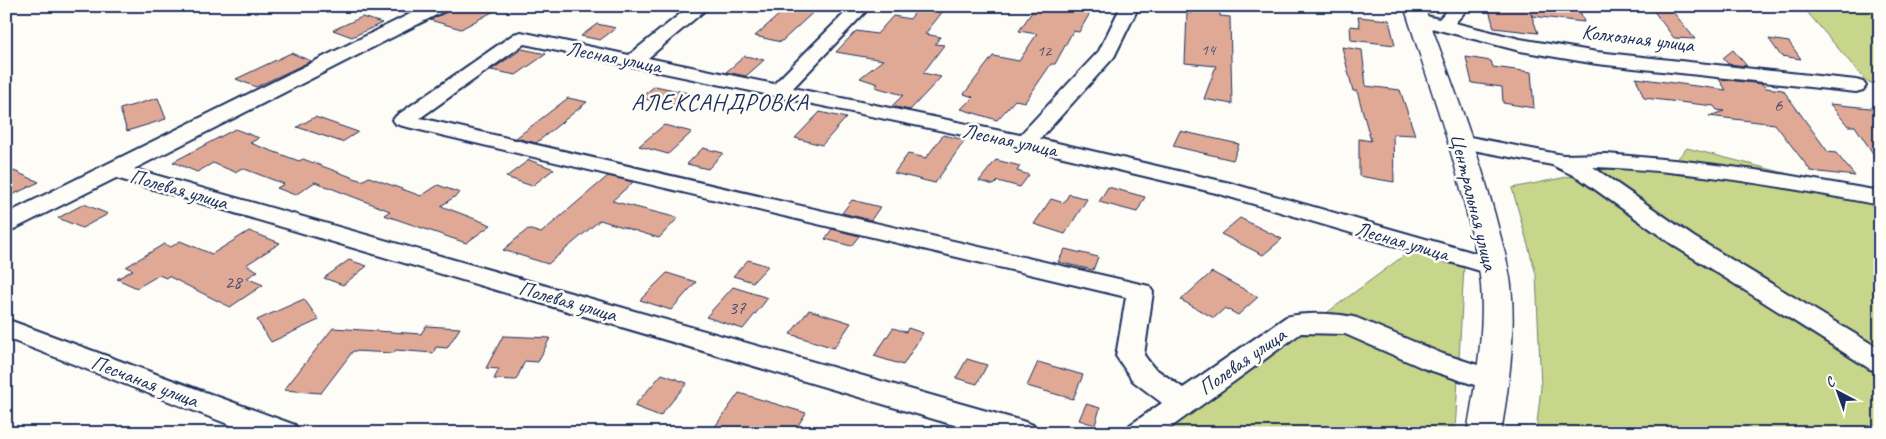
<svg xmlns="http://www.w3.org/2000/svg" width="1886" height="439" font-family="Caveat,sans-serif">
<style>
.green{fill:#c7d68a;stroke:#718274}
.building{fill:#e0a996;stroke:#1b2f5e}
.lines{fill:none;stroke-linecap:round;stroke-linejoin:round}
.minor-casing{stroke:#1b2f5e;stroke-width:4}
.major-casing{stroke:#1b2f5e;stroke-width:3}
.minor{fill:#fdfcf7;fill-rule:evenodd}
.major{fill:#fdfcf7;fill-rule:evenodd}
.labels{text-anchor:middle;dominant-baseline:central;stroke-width:5;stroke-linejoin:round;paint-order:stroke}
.far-number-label{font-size:16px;fill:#4c4e6c}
.number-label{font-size:19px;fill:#4c4e6c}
.street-label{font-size:21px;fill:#1b2f5e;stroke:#fdfcf7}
.quarter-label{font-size:24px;letter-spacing:1px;fill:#1b2f5e;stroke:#fdfcf7}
</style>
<rect width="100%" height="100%" fill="#fdfcf7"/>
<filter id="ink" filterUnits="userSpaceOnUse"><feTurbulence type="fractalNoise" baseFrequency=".02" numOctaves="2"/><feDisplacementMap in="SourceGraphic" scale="10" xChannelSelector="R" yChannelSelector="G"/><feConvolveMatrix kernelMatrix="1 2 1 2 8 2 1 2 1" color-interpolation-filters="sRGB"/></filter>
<g filter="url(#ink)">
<path class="green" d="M1802 6H1880V85L1867 82Z
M1687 148 1816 181 1880 194V433H1536L1541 387 1536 274 1512 188 1622 166 1675 161Z
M1410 251 1464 266 1455 433H1165Z"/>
<path class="building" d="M397 6H421L407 14 396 11Z
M451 6H476L494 11 461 29 430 20 447 12Z
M789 6H820L781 42 755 36Z
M920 6H947L925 34 940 37 935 44 944 45 923 73 941 77 910 110 892 106 903 95 875 87 878 84 860 78 883 60 836 52 856 31 877 34 893 16 910 19Z
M1036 6H1094L1079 32 1073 31 1055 64H1051L1025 102 1015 100 997 120 961 109 973 97 964 94 993 56 1019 61 1037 34 1019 31Z
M1192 6H1220V16L1230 17 1232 104 1204 99 1216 66 1185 63 1187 13H1192Z
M1488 6H1528L1538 33 1494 28Z
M1533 6H1578L1584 22 1532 16Z
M1650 6 1669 7 1695 39 1674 38Z
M362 17 382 23 352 37 333 30Z
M1358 17 1389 20 1395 45 1351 40 1350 26 1360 27Z
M597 24 616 28 600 40 581 36Z
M1769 39 1789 42 1801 59 1781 56Z
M1342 47 1362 50 1366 86 1400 90 1415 135 1393 134 1394 182 1359 176V139L1371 141 1357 91H1353Z
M522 49 546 54 516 75 491 70Z
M1733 50 1747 66 1728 64 1723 58Z
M291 53 311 61 256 87 236 79Z
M745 56 764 60 746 76 726 72Z
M1466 57 1491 61 1493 67 1531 72 1534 108 1503 103 1502 87 1472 83Z
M1636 78 1726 90 1719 79 1762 84 1766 88 1783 90 1828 152 1836 153 1855 176 1811 171 1775 124 1709 116 1724 111 1717 110 1714 106 1644 98Z
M655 86 688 93 674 105 640 98Z
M158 98 166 119 127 131 120 109Z
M568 98 587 102 536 143 516 138Z
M1830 104 1880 109V164L1855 126H1848Z
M820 112 846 118 822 145 795 138Z
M315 117 358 132 342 142 297 127Z
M664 125 692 132 668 154 639 146Z
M235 129 259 138 250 143 299 161 303 159 362 181 369 177 421 196 438 185 460 193 441 206 491 225 466 243 384 215 390 211 315 182 295 195 277 188 284 184 242 168 235 172 213 163 197 172 173 162Z
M1180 131 1239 144 1233 160 1173 146Z
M943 135 965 140 935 183 894 173 908 154 926 158Z
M703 148 723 153 708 169 687 164Z
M529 160 554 169 532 186 506 177Z
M996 160 1020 166 1017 171 1029 175 1020 187 998 181 994 185 979 181Z
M14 171 39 182 6 198V175Z
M608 176 633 182 612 201 678 218 659 238 600 220 548 264 503 250 528 229 541 233Z
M1108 187 1145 197 1137 212 1099 202Z
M1069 194 1087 199 1065 234 1034 224 1051 199 1064 203Z
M852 200 880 207 871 220 842 213Z
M84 204 108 214 82 228 58 218Z
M1240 218 1282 239 1263 255 1221 234Z
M832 229 859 236 851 246 825 239Z
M249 231 280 243 246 265 258 271 247 278 263 285 230 307 168 276 166 278 159 275 137 288 117 279 133 270 126 267 164 244 171 247 180 241 212 254Z
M1065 249 1098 257 1093 270 1058 262Z
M349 260 367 266 343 285 324 278Z
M748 260 768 266 753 282 733 276Z
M1212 272 1258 297 1238 315 1225 308 1214 318 1181 300Z
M667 273 696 282 671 310 640 300Z
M733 287 768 298 743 329 706 317Z
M304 299 319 320 271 342 257 320Z
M809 310 851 323 834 348 790 334Z
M426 326 460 328 447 348 436 347 433 353 396 350 393 353 353 351 321 393 284 390 333 328 421 334Z
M893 328 906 332 908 328 923 333 903 365 874 356Z
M503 336 550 338 538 362 525 361 516 380 494 379 499 369 486 368Z
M967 359 987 365 977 384 956 378Z
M1038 362 1083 375 1073 399 1027 386Z
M662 374 687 383 660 416 634 406Z
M739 393 806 413 793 433H730L714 428Z
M1086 404 1100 408 1095 425 1079 420Z"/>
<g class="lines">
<defs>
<path id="minor" d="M426 6H449L446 10 134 169 1022 421 1033 425 1037 433H981L116 178 14 229 6 231V214Z
M690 6H710L648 58 774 84 852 6H871L793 88 1020 135 1099 51 1121 6H1139L1114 57 1040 139 1230 183 1503 261 1507 267 1503 273 1494 275 1216 193 1025 148 524 44 420 118 1149 286 1153 292 1144 355 1153 367 1183 388 1286 317C1304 312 1339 313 1357 318L1443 354 1503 373 1507 380 1503 387 1493 391 1423 368 1345 334 1301 333 1163 433H1126L1130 425 1162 403 1133 381 1116 356 1126 297 403 126 396 124 393 120 396 116 514 34 521 32 629 55Z
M1451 6H1470L1455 23 1520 39 1597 52 1856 80 1863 82 1866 86 1863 90 1856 92 1597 64 1520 51 1412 23 1409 19 1412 15 1418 14 1439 19Z
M1460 135 1563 155 1607 154 1685 161 1763 171 1880 191V205C1785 187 1689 170 1593 167L1694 237 1880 349V372L1870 369 1676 247 1579 178 1552 165 1452 146 1449 141 1452 136Z
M6 319 295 425 299 433H251L6 338Z"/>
<path id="major" d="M1404 6H1424C1449 75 1476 144 1495 215 1501 239 1508 261 1511 285 1516 334 1509 384 1501 433H1467C1475 384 1485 334 1481 285 1479 261 1473 238 1467 214 1451 143 1426 75 1404 6Z"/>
</defs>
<use href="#minor" class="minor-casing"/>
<use href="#major" class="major-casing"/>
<use href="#minor" class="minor"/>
<use href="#major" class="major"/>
</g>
</g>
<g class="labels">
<g class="far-number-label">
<text x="1208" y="50">14</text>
<text x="1044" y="51">12</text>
</g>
<g class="number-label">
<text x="1778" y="105">6</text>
<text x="233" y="282">28</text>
<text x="737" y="308">37</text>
</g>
<g class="street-label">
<text transform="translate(1638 38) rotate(7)">Колхозная улица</text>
<text transform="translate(614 57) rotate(11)">Лесная улица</text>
<text transform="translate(1010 140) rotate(12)">Лесная улица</text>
<text transform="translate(179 189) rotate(16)">Полевая улица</text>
<text transform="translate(1474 202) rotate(76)">Центральная улица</text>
<text transform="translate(1402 241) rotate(16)">Лесная улица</text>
<text transform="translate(568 301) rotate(16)">Полевая улица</text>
<text transform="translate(1242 361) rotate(-35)">Полевая улица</text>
<text transform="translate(145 381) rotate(21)">Песчаная улица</text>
</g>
<g class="quarter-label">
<text x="720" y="102">АЛЕКСАНДРОВКА</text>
</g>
</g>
<rect width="1886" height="439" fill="none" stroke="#fdfcf7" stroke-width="25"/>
<rect x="12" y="12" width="1861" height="414" fill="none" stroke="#1b2f5e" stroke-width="2" filter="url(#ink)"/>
<g transform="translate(1838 392) rotate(319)" stroke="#fdfcf7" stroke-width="4" paint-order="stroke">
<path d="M0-4L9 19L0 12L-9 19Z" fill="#1b2f5e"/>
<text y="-8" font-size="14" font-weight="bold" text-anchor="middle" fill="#1b2f5e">С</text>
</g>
</svg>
